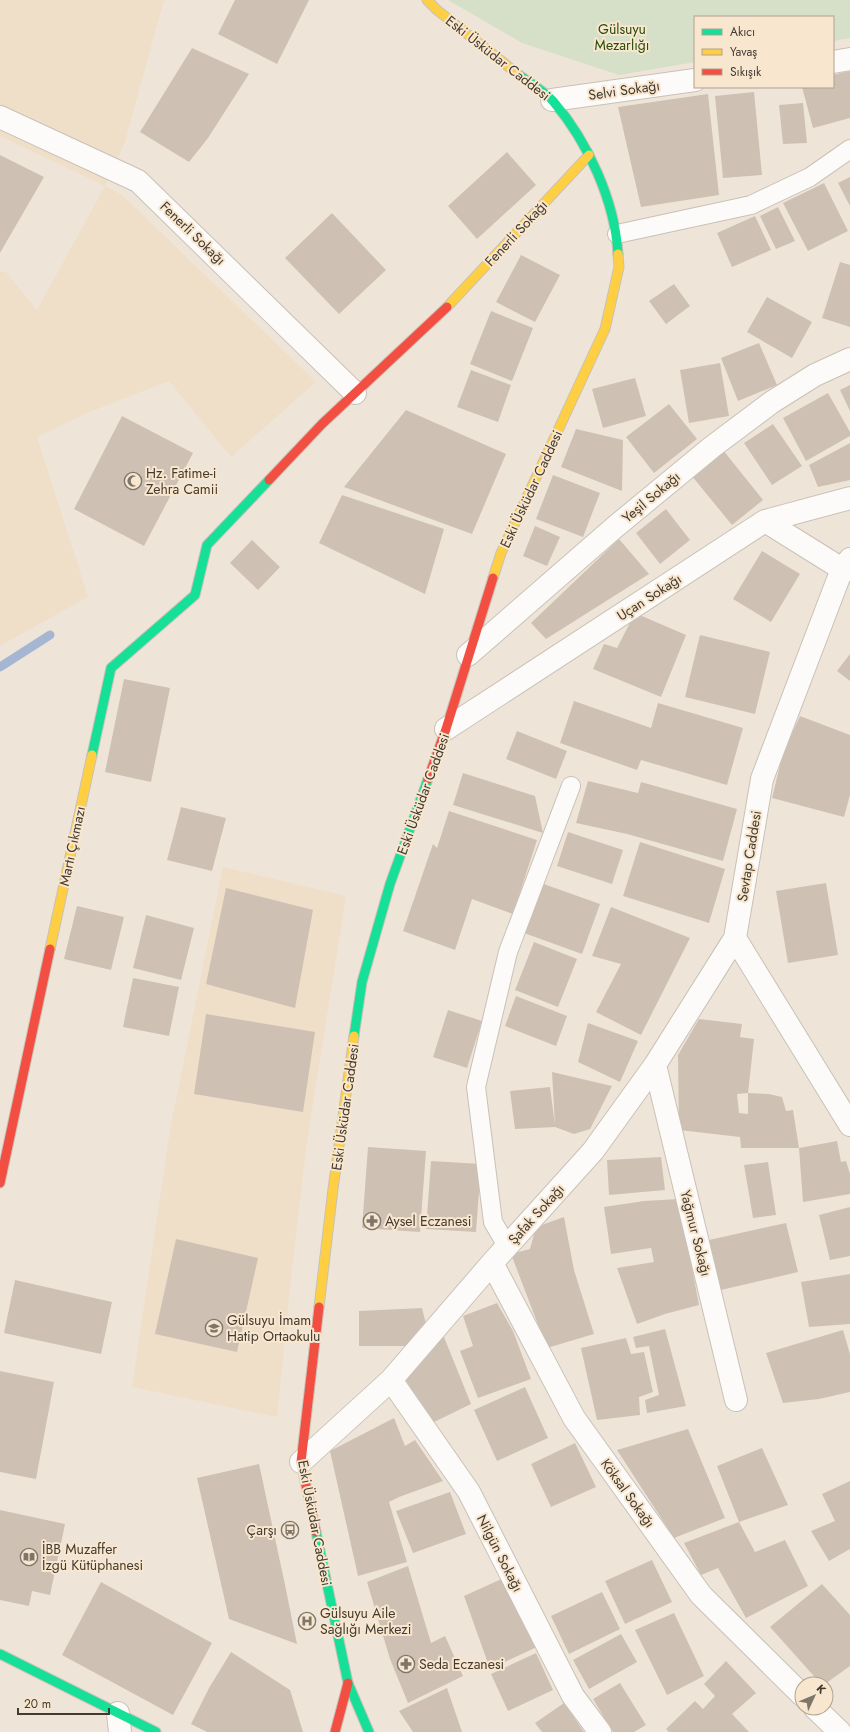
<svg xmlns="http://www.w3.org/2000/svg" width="850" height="1732" font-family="Jost,sans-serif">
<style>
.built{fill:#efdec8}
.green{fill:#d6dfc7}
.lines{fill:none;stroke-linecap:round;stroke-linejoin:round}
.stream{stroke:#a5b6d2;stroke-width:9}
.building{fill:#cec1b4}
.lane-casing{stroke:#c9c1b7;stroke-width:20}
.street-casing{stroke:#c9c1b7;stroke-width:24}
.fast-casing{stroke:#c9c1b7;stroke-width:11}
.slow-casing{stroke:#c9c1b7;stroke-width:11}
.jam-casing{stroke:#c9c1b7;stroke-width:11}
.lane{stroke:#fcfbf9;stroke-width:18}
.street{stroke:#fcfbf9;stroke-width:22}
.fast{stroke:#16e098;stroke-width:9}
.slow{stroke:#ffcf43;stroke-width:9}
.jam{stroke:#f24e42;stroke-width:9}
.labels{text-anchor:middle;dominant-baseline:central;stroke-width:4;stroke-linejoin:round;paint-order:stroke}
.park-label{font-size:14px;fill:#264d08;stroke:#f8e6ce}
.street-label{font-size:14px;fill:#423b31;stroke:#f8e6ce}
.poi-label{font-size:14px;fill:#423b31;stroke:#f8e6ce;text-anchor:start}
</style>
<rect width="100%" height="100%" fill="#eee5d8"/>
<path class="built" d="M0 0H164L125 142 105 186 122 195 316 382 231 457 169 381 89 412 37 437 88 597 0 646V272H6L37 310 105 186 0 136Z
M223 867 346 896 307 1141 292 1268 277 1417 132 1387 170 1130Z"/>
<path class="green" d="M448 0H850V38L833 41V17H695V62L619 75 522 43Z"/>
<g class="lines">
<path class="stream" d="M0 667 50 635"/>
</g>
<path class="building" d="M235 0H309L277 64 218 34Z
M192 48 249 74 208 138 189 162 140 132Z
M850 71V118L813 128 802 87H833V75Z
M754 92 762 175 723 178 715 96Z
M708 94 719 195 641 207 618 107Z
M803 103 807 143 783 144 779 105Z
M507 152 536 185 477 239 448 206Z
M0 155 44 177 0 253Z
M850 177V206L838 183Z
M824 183 848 231 808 251 783 203Z
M778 207 795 241 776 249 760 216Z
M332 213 386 270 339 314 285 258Z
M755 216 771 250 732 267 717 233Z
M521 255 560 275 535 322 496 302Z
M840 262 850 265V327L822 318Z
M674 284 690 306 666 324 649 301Z
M767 297 812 322 792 358 747 332Z
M491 311 533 328 512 381 470 364Z
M759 343 777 385 738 401 721 358Z
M720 363 729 416 689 423 680 370Z
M471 370 511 385 498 422 457 407Z
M635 378 646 416 603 428 592 389Z
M850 385V411L840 390Z
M828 393 850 432V436L806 461 783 418Z
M669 404 697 439 654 473 626 437Z
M406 410 506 454 472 534 344 487Z
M122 416 193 453 144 546 74 509Z
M773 424 802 466 772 485 744 443Z
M576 429 623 440 622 491 561 467Z
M850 443V480L818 487 809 465Z
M723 450 763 500 732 525 691 475Z
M553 475 600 493 583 537 536 519Z
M342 495 444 529 425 594 319 543Z
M666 509 690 540 660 564 636 533Z
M535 526 560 537 547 566 523 556Z
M619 539 649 574 546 639 531 623Z
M252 540 280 567 258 590 230 563Z
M762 551 800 574 771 622 733 599Z
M635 613 686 635 661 697 593 669 604 644 617 648Z
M700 635 770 652 755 714 685 697Z
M850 654V681L837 671Z
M124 679 170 688 151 782 105 772Z
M574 701 651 728 658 703 743 728 727 785 641 760 637 770 560 743Z
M800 716 850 735V795L844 817 772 798 783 753Z
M517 731 567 751 556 779 506 759Z
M463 773 535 796 543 833 453 805Z
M588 781 638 793 641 782 737 809 723 861 627 834 576 823Z
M181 807 226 818 212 871 167 860Z
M449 811 537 840 513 914 472 899 455 950 403 931 433 844 437 848Z
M568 832 623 850 612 884 557 866Z
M640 842 725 869 709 923 623 896Z
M541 883 600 904 582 954 524 933Z
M826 883 838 955 788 963 776 891Z
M226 888 313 910 295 1008 206 984Z
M77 906 124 917 111 970 64 959Z
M611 907 690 938 641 1035 596 1012 621 964 592 956Z
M146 915 194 928 181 980 133 968Z
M534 942 577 959 558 1007 515 990Z
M133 978 179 987 169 1036 123 1027Z
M516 996 567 1016 556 1046 505 1026Z
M448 1010 482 1021 467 1068 433 1057Z
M206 1014 315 1032 303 1112 194 1094Z
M699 1019 742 1024 740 1037 754 1039 748 1093 737 1094 739 1113 748 1114V1093L769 1094 782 1097 786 1111 793 1110 799 1148H741L740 1137 679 1130 678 1055Z
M588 1023 638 1041 620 1082 578 1062Z
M552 1072 612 1086 590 1129 574 1134 555 1127 515 1129 510 1091 550 1087 555 1125Z
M837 1141 841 1162 846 1161 850 1174V1194L803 1202 799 1148Z
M368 1147 426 1151 420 1232 362 1228Z
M661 1157 665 1190 609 1195 607 1160Z
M431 1161 481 1164 476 1232 426 1229Z
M768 1162 776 1215 753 1218 744 1165Z
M679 1199 699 1305 665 1314 637 1324 617 1268 654 1262 651 1248 611 1254 604 1207 644 1201Z
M850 1207V1256L830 1260 819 1215Z
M564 1217 574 1270 594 1334 547 1348 511 1254 530 1249 536 1227Z
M786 1223 798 1272 721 1290 709 1240Z
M176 1239 258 1258 237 1352 155 1334Z
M850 1274V1324L809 1327 801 1282Z
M15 1280 112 1302 101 1354 4 1333Z
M497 1303 513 1331 531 1379 478 1398 460 1351 473 1346 463 1316Z
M422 1308 426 1324 407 1346H359V1311Z
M665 1329 686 1406 647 1413 645 1400 659 1395 649 1346 636 1348 633 1337Z
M843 1330 850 1354V1392L819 1399 783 1403 766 1353Z
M444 1337 471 1404 432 1423 404 1377 423 1353Z
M626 1338 631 1354 644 1352 653 1392 639 1397 640 1415 597 1420 581 1348Z
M0 1371 54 1382 36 1479 0 1472Z
M525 1387 548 1438 497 1461 474 1410Z
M394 1418 405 1446 415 1440 443 1481 399 1497 389 1502 407 1562 358 1576 330 1451Z
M688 1429 725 1518 674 1538 617 1450Z
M575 1443 596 1487 551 1507 531 1464Z
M762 1448 788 1505 739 1522 717 1466Z
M259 1464 284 1580 297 1644 229 1619 197 1478Z
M850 1481V1549L829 1561 811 1531 835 1521 822 1494Z
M450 1492 466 1534 413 1553 396 1511Z
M0 1510 65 1524 50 1595 32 1591 29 1606 0 1600Z
M739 1522 755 1552 785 1540 808 1586 746 1618 718 1568 701 1575 684 1543Z
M652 1560 672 1602 625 1624 605 1581Z
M408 1566 431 1643 445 1636 463 1676 408 1703 390 1659 367 1582Z
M506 1577 539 1646 490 1669 464 1596Z
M101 1582 212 1643 173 1715 62 1655Z
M822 1584 850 1615V1666L825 1684H821L770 1627Z
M602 1592 620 1629 569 1654 551 1616Z
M674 1613 704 1676 667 1695 635 1630Z
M621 1634 637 1662 589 1689 573 1660Z
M231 1652 290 1690 303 1732H207L191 1724 209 1688Z
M536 1653 553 1690 508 1711 491 1674Z
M726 1661 756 1693 732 1714 749 1732H669L666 1729 695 1701 703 1709 715 1696 704 1684Z
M620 1683 646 1725 634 1732H613L593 1699Z
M447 1688 462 1732H413L399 1711Z
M564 1703 584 1732H542L535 1723Z"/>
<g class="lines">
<defs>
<path id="lane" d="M617 234 751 205 810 177 850 149
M507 1246 493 1222 476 1087 508 952 571 786"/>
<path id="street" d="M833 62 850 59
M552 100 695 80
M0 117 138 181 355 393
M765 521 850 498
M850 570 842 569 762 779 735 938 850 1125
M468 655 615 527 712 447 772 402 815 375 850 359
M446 729 765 521 842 569 850 559
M655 1065 736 1400
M492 1263 574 1418 701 1595 802 1695
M391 1380 469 1492 573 1696 600 1732
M301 1462 391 1380 492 1263 593 1151 655 1065 735 938
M815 1708 840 1732
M118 1713 120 1732"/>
<path id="fast" d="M519 75C530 83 544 91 553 101 588 142 615 201 618 254
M92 755 111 668 195 595 207 545 269 480
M354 1036 362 982 390 884 428 779
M316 1532 348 1683 369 1732
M0 1654 156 1732"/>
<path id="slow" d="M427 0 437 10 519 75
M447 307 589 155
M493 578 501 553 605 329 619 267 618 254
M50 949 92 755
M319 1307 333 1189 354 1036"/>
<path id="jam" d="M269 480 322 424 447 307
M428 779 446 729 493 578
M0 1183 50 949
M316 1532 301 1462 319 1307
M335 1732 348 1683"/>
</defs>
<use href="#lane" class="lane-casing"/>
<use href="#street" class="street-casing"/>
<use href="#fast" class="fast-casing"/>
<use href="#slow" class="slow-casing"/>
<use href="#jam" class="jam-casing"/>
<use href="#lane" class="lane"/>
<use href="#street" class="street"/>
<use href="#fast" class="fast"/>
<use href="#slow" class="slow"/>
<use href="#jam" class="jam"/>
</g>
<defs>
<symbol id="mosque-ring" viewBox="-11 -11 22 22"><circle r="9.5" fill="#f8e6ce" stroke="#7e766b" stroke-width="1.5"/><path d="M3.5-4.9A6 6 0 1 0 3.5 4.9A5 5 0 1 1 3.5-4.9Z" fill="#7e766b"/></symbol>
<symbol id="pharmacy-ring" viewBox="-11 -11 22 22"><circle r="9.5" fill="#f8e6ce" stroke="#7e766b" stroke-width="1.5"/><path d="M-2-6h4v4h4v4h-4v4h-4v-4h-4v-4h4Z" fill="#7e766b"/></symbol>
<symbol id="school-ring" viewBox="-11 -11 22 22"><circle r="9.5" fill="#f8e6ce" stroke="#7e766b" stroke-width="1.5"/><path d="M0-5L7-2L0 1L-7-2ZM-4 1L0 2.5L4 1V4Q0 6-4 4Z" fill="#7e766b"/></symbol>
<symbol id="bus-ring" viewBox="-11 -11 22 22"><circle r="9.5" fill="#f8e6ce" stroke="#7e766b" stroke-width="1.5"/><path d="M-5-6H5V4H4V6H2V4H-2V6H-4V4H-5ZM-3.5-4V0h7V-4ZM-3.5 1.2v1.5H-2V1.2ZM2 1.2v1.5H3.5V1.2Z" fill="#7e766b"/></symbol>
<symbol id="library-ring" viewBox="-11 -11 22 22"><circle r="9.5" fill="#f8e6ce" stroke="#7e766b" stroke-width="1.5"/><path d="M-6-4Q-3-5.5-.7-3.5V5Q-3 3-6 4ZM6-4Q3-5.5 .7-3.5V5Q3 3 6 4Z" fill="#7e766b"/></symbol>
<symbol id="hospital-ring" viewBox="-11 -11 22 22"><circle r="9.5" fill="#f8e6ce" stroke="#7e766b" stroke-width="1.5"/><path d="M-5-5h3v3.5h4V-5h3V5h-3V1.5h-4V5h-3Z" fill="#7e766b"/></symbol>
</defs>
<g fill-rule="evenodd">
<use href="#mosque-ring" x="123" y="471" width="20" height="20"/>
<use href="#pharmacy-ring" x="362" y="1211" width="20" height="20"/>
<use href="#school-ring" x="204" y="1318" width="20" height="20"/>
<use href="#bus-ring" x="280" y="1520" width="20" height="20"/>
<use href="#library-ring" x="19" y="1547" width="20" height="20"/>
<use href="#hospital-ring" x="297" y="1611" width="20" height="20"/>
<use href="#pharmacy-ring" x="396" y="1654" width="20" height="20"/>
</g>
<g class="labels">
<g class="park-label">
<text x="622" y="29">Gülsuyu<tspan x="622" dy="16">Mezarlığı</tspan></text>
</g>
<g class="street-label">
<text transform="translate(498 58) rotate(38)">Eski Üsküdar Caddesi</text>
<text transform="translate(624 90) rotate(-8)">Selvi Sokağı</text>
<text transform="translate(193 233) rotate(44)">Fenerli Sokağı</text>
<text transform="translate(516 233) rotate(-47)">Fenerli Sokağı</text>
<text transform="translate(531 489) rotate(-65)">Eski Üsküdar Caddesi</text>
<text transform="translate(651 497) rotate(-40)">Yeşil Sokağı</text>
<text transform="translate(649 597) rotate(-33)">Uçan Sokağı</text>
<text transform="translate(423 794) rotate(-70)">Eski Üsküdar Caddesi</text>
<text transform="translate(72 846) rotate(-78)">Martı Çıkmazı</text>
<text transform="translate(749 856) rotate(-81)">Sevtap Caddesi</text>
<text transform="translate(345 1107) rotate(-82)">Eski Üsküdar Caddesi</text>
<text transform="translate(536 1214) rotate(-48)">Şafak Sokağı</text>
<text transform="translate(696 1233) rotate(76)">Yağmur Sokağı</text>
<text transform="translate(628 1493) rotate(54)">Köksal Sokağı</text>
<text transform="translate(315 1523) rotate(79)">Eski Üsküdar Caddesi</text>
<text transform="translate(500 1553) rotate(63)">Nilgün Sokağı</text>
</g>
<g class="poi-label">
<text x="146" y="473">Hz. Fatime-i<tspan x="146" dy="16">Zehra Camii</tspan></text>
<text x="385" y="1221">Aysel Eczanesi</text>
<text x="227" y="1320">Gülsuyu İmam<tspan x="227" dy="16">Hatip Ortaokulu</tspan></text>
<text x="277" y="1530" text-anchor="end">Çarşı</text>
<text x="42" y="1549">İBB Muzaffer<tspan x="42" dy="16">İzgü Kütüphanesi</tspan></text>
<text x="320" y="1613">Gülsuyu Aile<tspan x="320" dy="16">Sağlığı Merkezi</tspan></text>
<text x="419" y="1664">Seda Eczanesi</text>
</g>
</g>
<rect x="694" y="16" width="140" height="72" fill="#f8e6ce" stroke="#afa28f"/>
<rect x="702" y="29" width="20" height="6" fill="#16e098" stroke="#afa28f"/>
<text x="730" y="36" font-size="12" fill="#423b31">Akıcı</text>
<rect x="702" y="49" width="20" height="6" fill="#ffcf43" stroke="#afa28f"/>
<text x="730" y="56" font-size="12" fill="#423b31">Yavaş</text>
<rect x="702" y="69" width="20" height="6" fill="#f24e42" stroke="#afa28f"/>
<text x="730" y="76" font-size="12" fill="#423b31">Sıkışık</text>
<g transform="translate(814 1696) rotate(46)"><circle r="19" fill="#f8e6ce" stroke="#afa28f"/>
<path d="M0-3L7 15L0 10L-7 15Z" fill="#7e766b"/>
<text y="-6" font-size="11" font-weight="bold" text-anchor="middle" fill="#423b31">K</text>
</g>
<path d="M18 1708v6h91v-6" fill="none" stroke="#423b31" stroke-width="2"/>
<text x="24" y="1708" font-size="12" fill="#423b31" stroke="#f8e6ce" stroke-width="3" paint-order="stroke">20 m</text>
</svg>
